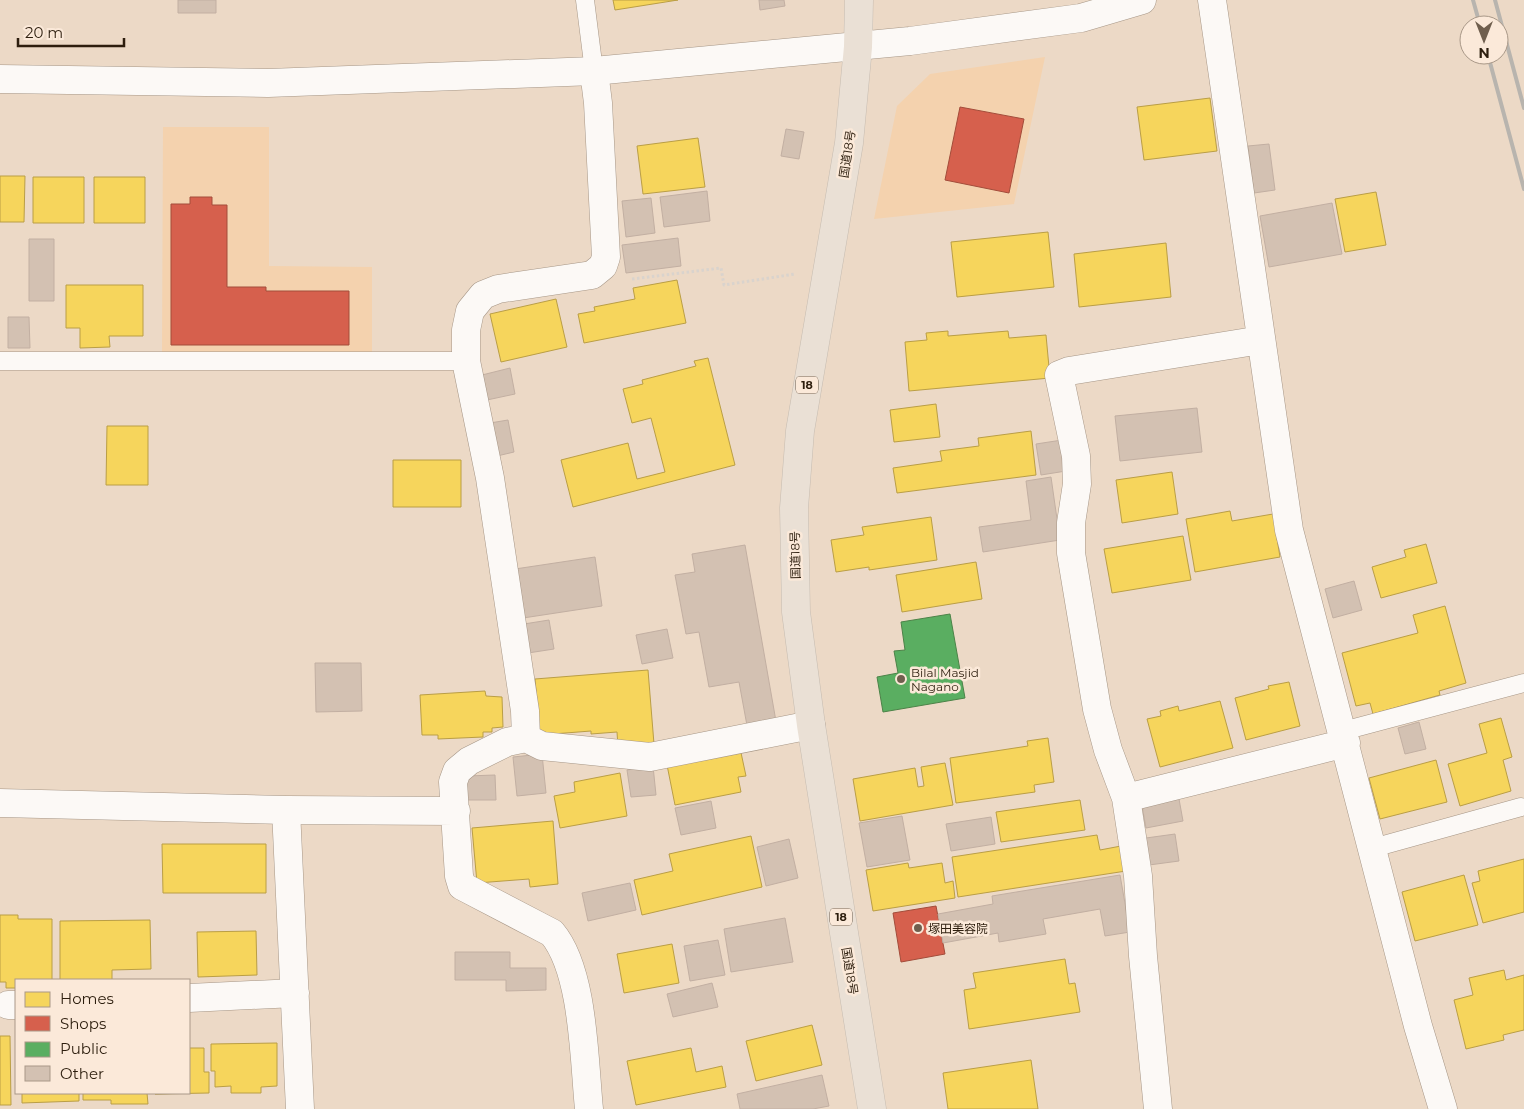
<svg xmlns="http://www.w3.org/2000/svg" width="1524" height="1109" font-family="Montserrat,'Noto Sans JP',sans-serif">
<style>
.built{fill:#f4d2ae}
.homes{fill:#f6d55c;stroke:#ba9e45}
.shops{fill:#d6604d;stroke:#a34c3a}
.public{fill:#5aae61;stroke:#4c8348}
.building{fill:#d3c1b2;stroke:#c2afa2}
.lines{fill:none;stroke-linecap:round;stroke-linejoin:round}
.service-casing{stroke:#a69686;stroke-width:19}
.minor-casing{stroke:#a69686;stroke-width:29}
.tertiary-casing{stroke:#a69686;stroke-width:29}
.trunk-casing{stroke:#c6bcb1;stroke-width:29}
.path{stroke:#d9d3cd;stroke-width:3;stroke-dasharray:2.5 2.5;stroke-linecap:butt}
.service{stroke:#fcf9f6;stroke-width:18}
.minor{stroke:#fcf9f6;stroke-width:28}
.tertiary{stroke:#fcf9f6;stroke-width:28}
.trunk{stroke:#eae0d5;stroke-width:28}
.rail{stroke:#b8b4ae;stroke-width:4}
.poi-dot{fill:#705f4e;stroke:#fbe9d9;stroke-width:2}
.labels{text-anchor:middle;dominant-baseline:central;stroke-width:5;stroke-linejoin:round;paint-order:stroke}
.shield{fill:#fbe9d9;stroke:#6b5b4b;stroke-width:1}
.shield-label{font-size:11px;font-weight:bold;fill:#2d1e0e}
.street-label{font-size:12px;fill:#2d1e0e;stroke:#fbe9d9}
.poi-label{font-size:12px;fill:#2d1e0e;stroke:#fbe9d9;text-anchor:start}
</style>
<rect width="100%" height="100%" fill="#ecd9c6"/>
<path class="built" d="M1045 57 1014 204 874 219 897 106 930 74Z
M163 127H269V266L372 267V353H162Z"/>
<path class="homes" d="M613 0H678L615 10Z
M1210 98 1217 151 1144 160 1137 107Z
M698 138 705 187 643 194 637 146Z
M0 176H25L24 222H0Z
M33 177H84V223H33Z
M94 177H145V223H94Z
M1376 192 1386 245 1345 252 1335 199Z
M1048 232 1054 287 957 297 951 242Z
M1166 243 1171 297 1079 307 1074 254Z
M677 280 686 323 584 343 578 314 595 311 594 307 635 299 633 288Z
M66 285H143V336H109L110 347 80 348V328H66Z
M556 299 567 347 501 362 490 314Z
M948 331V336L1008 331 1009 338 1046 335 1050 378 909 391 905 342 927 340 926 333Z
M708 358 735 465 573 507 561 460 628 443 637 479 665 472 651 418 632 423 623 389 643 384 642 380 696 366 694 361Z
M936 404 940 437 894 442 890 410Z
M107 426H148V485H106Z
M1031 431 1036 475 897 493 893 468 942 461 940 451 979 446 978 438Z
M393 460H461V507H393Z
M1172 472 1178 514 1122 523 1116 480Z
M1230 511 1232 521 1273 514 1280 557 1195 572 1186 519Z
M931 517 937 560 869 570V567L836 572 831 540 864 535 862 527Z
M1183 536 1191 580 1112 593 1104 549Z
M1426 544 1437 583 1381 598 1372 567 1406 557 1404 550Z
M976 562 982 599 902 612 896 575Z
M1445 606 1466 683 1439 691 1440 695 1373 714 1370 703 1356 706 1342 653 1418 633 1413 615Z
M648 670 654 744 618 747 617 732 591 734V731L540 735 535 679Z
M1289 682 1300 726 1246 740 1235 698 1269 689 1268 686Z
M485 691 486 696 502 697 503 727 492 728V732H483V737L438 739V735H422L420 695Z
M1220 701 1233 748 1160 767 1147 719 1161 716 1160 711 1178 706 1179 711Z
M1501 718 1512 757 1503 760 1511 791 1460 806 1448 764 1487 753 1479 724Z
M1048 738 1054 782 1034 785 1035 792 956 803 950 758 1028 746 1027 741Z
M740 748 746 776 738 777 741 792 675 805 667 765Z
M1436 760 1447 802 1380 819 1369 778Z
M945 763 953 805 860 821 853 779 915 768 918 787 924 786 921 767Z
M620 773 627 816 560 828 554 796 575 792 574 782Z
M1080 800 1085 830 1001 842 996 812Z
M553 821 558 884 530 887 529 879 477 883 472 828Z
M1097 835 1100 850 1121 846 1126 871 958 897 952 857Z
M751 836 762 887 642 915 634 880 673 871 669 854Z
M162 844H266V893H163Z
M1524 859V912L1483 923 1472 883 1480 881 1478 871Z
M908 863 909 868 942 863 945 883 953 881 955 898 873 911 866 870Z
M1464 875 1478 925 1415 941 1402 892Z
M0 915H18V919H52V980H16V988H6V982H0Z
M150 920 151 969 112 970V980H60V921Z
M256 931 257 975 198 977 197 932Z
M672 944 679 983 624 993 617 954Z
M1065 959 1069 984 1075 983 1080 1012 969 1029 964 990 976 988 973 973Z
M1504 970 1506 980 1524 975V1030L1503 1035 1504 1040 1466 1049 1454 1000 1473 995 1469 978Z
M812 1025 822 1065 756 1081 746 1041Z
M0 1036H10L11 1105H0Z
M277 1043V1086L261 1087V1093H231V1086L215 1087V1071H211V1044Z
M189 1048H204V1072H209V1093L155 1094 189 1093Z
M691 1048 696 1072 722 1066 726 1087 636 1105 627 1061Z
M1031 1060 1038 1109H948L943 1073Z
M22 1093H79V1101L22 1103Z
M83 1093H147L148 1104H111V1100H83Z"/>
<path class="shops" d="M960 107 1024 119 1009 193 945 180Z
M190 197H212V205H227V287H266V291H349V345H171V204H190Z
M936 906 945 954 901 962 893 913Z"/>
<path class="public" d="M950 614 965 698 883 712 877 677 898 673 894 651 905 650 901 622Z"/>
<path class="building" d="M178 0H216V13H178Z
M759 0H784L785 6 760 10Z
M786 129 804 132 799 159 781 156Z
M1269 144 1275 190 1254 193 1248 146Z
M707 191 710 221 664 227 660 197Z
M651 198 655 233 626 237 622 201Z
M1332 203 1342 254 1269 267 1260 216Z
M678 238 681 266 626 273 622 245Z
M29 239H54V301H29Z
M8 317H29L30 348H8Z
M510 368 515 394 487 400 482 375Z
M1197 408 1202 452 1120 461 1115 416Z
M508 420 514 452 497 456 490 423Z
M1062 440 1066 471 1041 475 1036 444Z
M1051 477 1060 540 983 552 979 527 1031 520 1026 481Z
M745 545 777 727 748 731 739 682 709 687 699 632 686 634 675 575 695 572 692 554Z
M595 557 602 606 523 618 515 569Z
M1354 581 1362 610 1333 618 1325 589Z
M549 620 554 649 528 653 524 624Z
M667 629 673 658 642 664 636 635Z
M315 663H361L362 711 316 712Z
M1419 722 1426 749 1405 754 1398 728Z
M542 754 546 793 517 796 513 757Z
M653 766 656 795 631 797 627 770Z
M495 775 496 800H467V776Z
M1179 799 1183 821 1146 828 1142 806Z
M711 801 716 828 681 835 675 808Z
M902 816 910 860 867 867 859 823Z
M991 817 995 844 951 851 946 824Z
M1175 834 1179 861 1149 865 1146 838Z
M789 839 798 878 766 886 757 847Z
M1120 875 1130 932 1105 936 1100 909 1043 919 1046 934 999 942 998 933 943 943 938 914 993 904 992 896Z
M630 883 636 910 588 921 582 893Z
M785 918 793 962 731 972 724 929Z
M718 940 725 975 690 981 684 946Z
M455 952H510V968H546V990L506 991V980H455Z
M712 983 718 1007 673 1017 667 994Z
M822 1075 829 1106 813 1109H740L737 1094Z"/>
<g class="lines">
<defs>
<path id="service" d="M585 0 594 71
M0 361H466
M1343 731 1524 683
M1373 848 1521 807"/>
<path id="minor" d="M1212 0 1289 530 1418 1026 1443 1109
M526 738 525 711 490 478 466 361V330L470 311 483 295 498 289 592 275 603 266 606 257 598 103 594 71
M1126 798 1346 743
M0 803 286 810 456 811
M286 810 300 1109
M189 998 295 993
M8 1005H16
M589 1109C584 1060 584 971 552 933L462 886 459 876 453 782 457 771 469 761 507 742 526 738 542 746 650 757 811 725
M1158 1109 1143 956 1138 876 1126 798 1108 750 1097 709 1071 553V523L1077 484 1076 456 1059 375 1069 371 1261 340"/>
<path id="tertiary" d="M0 79 268 83 594 71 910 41 1081 18 1142 0"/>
<path id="trunk" d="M859 0 858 47 849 143 800 431 794 508 796 612 811 725 872 1109"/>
</defs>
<use href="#service" class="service-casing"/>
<use href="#minor" class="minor-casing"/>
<use href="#tertiary" class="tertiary-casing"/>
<use href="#trunk" class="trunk-casing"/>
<path class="path" d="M632 279 721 268 724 285 795 274"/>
<use href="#service" class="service"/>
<use href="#minor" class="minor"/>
<use href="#tertiary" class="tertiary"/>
<use href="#trunk" class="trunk"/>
<path class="rail" d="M1473 0 1480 25
M1495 0 1524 108
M1488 55 1524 189"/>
</g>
<g class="poi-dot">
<circle cx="901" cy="679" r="5"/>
<circle cx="918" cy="928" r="5"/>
</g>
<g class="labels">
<g class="shield">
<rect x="796" y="376.5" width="22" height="17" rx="4"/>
<rect x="830" y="908.5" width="22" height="17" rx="4"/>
</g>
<g class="shield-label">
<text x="807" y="385">18</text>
<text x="841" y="917">18</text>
</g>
<g class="street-label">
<text transform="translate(847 154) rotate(-81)">国道18号</text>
<text transform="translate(795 555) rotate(-91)">国道18号</text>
<text transform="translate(850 971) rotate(81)">国道18号</text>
</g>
<g class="poi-label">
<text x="911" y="672">Bilal Masjid<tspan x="911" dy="14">Nagano</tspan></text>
<text x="928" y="928">塚田美容院</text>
</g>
</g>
<rect x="15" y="979" width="175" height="115" fill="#fbe9d9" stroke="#a99888"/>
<rect x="25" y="992" width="25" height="15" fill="#f6d55c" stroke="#a99888"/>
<text x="60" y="1004" font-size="15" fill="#2d1e0e">Homes</text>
<rect x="25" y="1016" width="25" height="15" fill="#d6604d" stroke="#a99888"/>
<text x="60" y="1029" font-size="15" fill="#2d1e0e">Shops</text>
<rect x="25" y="1042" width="25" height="15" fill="#5aae61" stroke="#a99888"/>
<text x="60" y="1054" font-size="15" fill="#2d1e0e">Public</text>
<rect x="25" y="1066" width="25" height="15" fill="#d3c1b2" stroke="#a99888"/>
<text x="60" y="1079" font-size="15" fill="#2d1e0e">Other</text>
<g transform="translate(1484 40) rotate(180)"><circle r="24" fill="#fbe9d9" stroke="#a99888"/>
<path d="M0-4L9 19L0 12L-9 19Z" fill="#705f4e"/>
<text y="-8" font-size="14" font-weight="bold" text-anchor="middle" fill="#2d1e0e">N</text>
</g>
<path d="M18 38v8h106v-8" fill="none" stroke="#2d1e0e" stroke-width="2.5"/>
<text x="25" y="38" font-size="15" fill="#2d1e0e" stroke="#fbe9d9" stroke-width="4" paint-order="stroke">20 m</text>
</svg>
